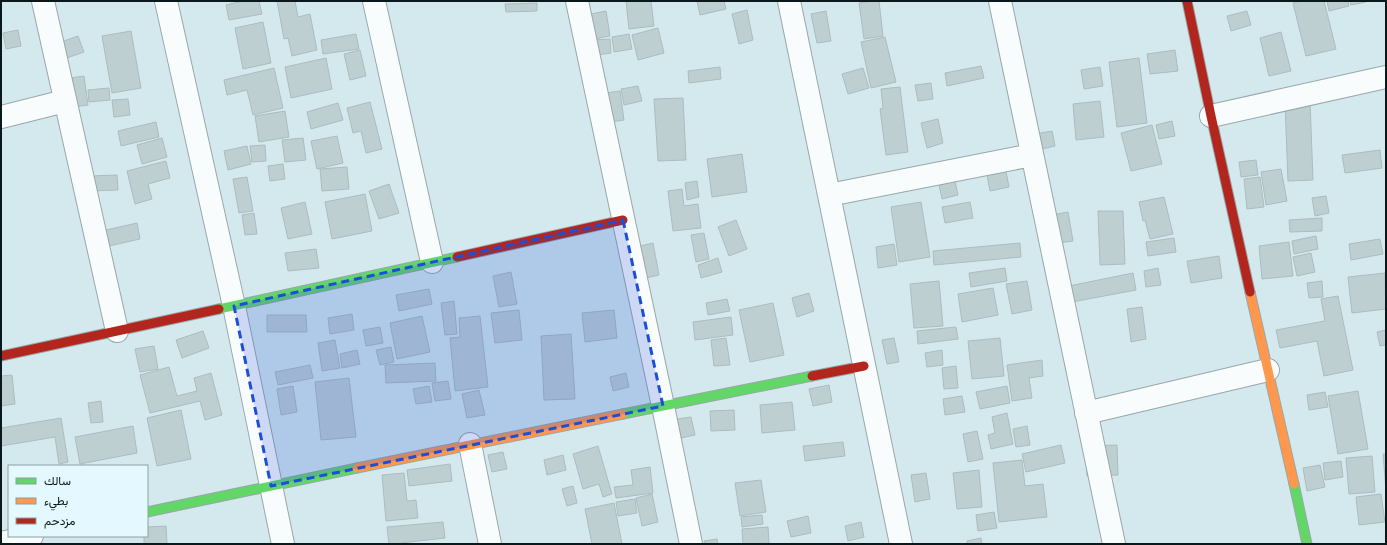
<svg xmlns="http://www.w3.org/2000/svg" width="1387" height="545" font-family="'Fira Sans Condensed',Vazirmatn,sans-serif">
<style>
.building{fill:#becfd2;stroke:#acbcc0}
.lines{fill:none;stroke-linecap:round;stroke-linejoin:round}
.street-casing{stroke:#98a7ab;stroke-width:24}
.fast-casing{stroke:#98a7ab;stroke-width:11}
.slow-casing{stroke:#98a7ab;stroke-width:11}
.jam-casing{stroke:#98a7ab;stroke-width:11}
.street{stroke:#f9fcfc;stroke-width:22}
.fast{stroke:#63d668;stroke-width:9}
.slow{stroke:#ff974d;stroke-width:9}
.jam{stroke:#b3261e;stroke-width:9}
.marked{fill:#1d4ed8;fill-opacity:0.2;stroke:#1d4ed8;stroke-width:3;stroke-dasharray:8 5;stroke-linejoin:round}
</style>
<rect width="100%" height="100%" fill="#d4e9ee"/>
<path class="building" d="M243 1H259L262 14 229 20 226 5Z
M277 1H295L298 17 310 14 317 50 292 56 288 38 284 39Z
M626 1H651L654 26 629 29Z
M697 1H724L726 9 700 15Z
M872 1H879L883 36 864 39 859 3Z
M1301 1H1324L1336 49 1306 56 1293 3Z
M1327 1H1348L1349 6 1329 11Z
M1350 1H1365L1366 2 1351 5Z
M537 3V11L506 12 505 4Z
M747 10 753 40 739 44 732 14Z
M606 11 610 36 595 39 591 14Z
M826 11 831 41 817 43 811 14Z
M1247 11 1251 25 1231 31 1227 16Z
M263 22 271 63 243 69 235 28Z
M658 28 664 53 638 60 632 35Z
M18 30 21 46 6 49 3 33Z
M131 31 141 88 112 93 102 36Z
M1281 32 1291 71 1269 76 1260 38Z
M356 34 359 49 323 54 321 40Z
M629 34 632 49 614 52 612 37Z
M78 36 84 52 67 58 61 42Z
M885 37 896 82 871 88 861 42Z
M610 39 611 53 597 55 595 40Z
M360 50 366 76 350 80 344 54Z
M1175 50 1178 71 1150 74 1147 54Z
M326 58 332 89 291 98 285 67Z
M1139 58 1147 123 1117 127 1109 62Z
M981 66 984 78 947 86 945 73Z
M720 67 721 79 689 83 688 71Z
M1100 67 1103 86 1084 89 1081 70Z
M274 68 283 108 253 115 247 90 227 95 224 80Z
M863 68 869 88 848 94 842 74Z
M84 76 88 105 68 108 64 79Z
M931 83 933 99 918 101 915 85Z
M638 86 642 101 624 105 621 89Z
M900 87 908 152 886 155 880 109 883 108 881 89Z
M109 88 110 100 89 102 88 90Z
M620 91 624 120 603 123 598 94Z
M683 98 686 160 658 161 654 99Z
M128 99 130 115 114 117 112 100Z
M1100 101 1104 137 1076 140 1073 104Z
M1310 101 1313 180 1288 181 1285 103Z
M370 102 382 149 366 153 361 131 353 133 347 108Z
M338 103 343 120 311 129 307 112Z
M285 111 289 137 259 142 255 116Z
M938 119 943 143 927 148 921 123Z
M1172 121 1175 136 1159 139 1156 125Z
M156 122 159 137 121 146 118 131Z
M1152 125 1162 164 1131 171 1121 133Z
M1052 131 1055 146 1038 150 1035 134Z
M337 136 343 163 317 169 311 141Z
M162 138 167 157 142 164 137 145Z
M303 138 306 160 285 162 282 140Z
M265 145 266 161 252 162 250 146Z
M247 146 251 164 228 170 224 151Z
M1380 150 1382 168 1345 173 1342 155Z
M742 154 747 192 712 197 707 159Z
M1256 160 1258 175 1241 177 1239 162Z
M166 161 170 178 148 184 152 199 135 204 127 171Z
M283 164 285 179 270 181 268 166Z
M347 167 349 189 322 191 320 169Z
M1281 169 1287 201 1266 205 1261 172Z
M1006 171 1009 187 990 191 987 175Z
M117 175 118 190 91 191 90 176Z
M247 177 253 211 239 213 233 179Z
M1260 177 1264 207 1247 209 1244 179Z
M697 181 699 197 687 200 685 183Z
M955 181 958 195 942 199 939 185Z
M389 184 399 213 379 219 369 191Z
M682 189 684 206 698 204 701 228 673 231 668 191Z
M365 194 372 231 332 239 325 202Z
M1326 196 1329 213 1315 216 1312 198Z
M1164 197 1173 234 1150 239 1145 220 1143 221 1139 202Z
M305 202 312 234 288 239 281 208Z
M921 202 930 257 899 262 891 207Z
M970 202 973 218 945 223 942 207Z
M1098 211H1123L1125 264 1100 265Z
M1068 212 1073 241 1058 243 1052 215Z
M254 213 257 234 245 235 242 215Z
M1322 218V231L1290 232 1289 220Z
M736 220 747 249 729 256 718 227Z
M137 223 140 239 109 246 106 230Z
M704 233 709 259 696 262 691 235Z
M1316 236 1318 249 1294 254 1292 241Z
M1174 238 1176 252 1148 256 1146 242Z
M1380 239 1383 254 1351 260 1349 244Z
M1289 242 1293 276 1262 279 1259 246Z
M653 243 659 275 646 278 640 246Z
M1020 243 1021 257 934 265 933 251Z
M894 244 897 265 878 268 876 247Z
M316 249 319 268 288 271 285 253Z
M1311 253 1315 272 1297 276 1293 257Z
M1219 256 1222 278 1191 283 1187 261Z
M718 258 722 272 701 278 698 265Z
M1005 268 1007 281 971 287 969 273Z
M1158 268 1161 285 1146 287 1144 271Z
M511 272 517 304 499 307 493 276Z
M1133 273 1136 290 1072 302 1069 286Z
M1385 273 1386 309 1352 313 1348 277Z
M939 281 943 326 914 328 910 284Z
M1027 281 1032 310 1012 314 1006 284Z
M1322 281 1323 297 1309 298 1307 283Z
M993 288 998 315 962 322 958 294Z
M429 289 432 304 399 311 396 295Z
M809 293 814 311 797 317 792 298Z
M1338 296 1353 370 1324 376 1317 341 1280 348 1276 330 1325 321 1321 299Z
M727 299 730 311 708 315 706 303Z
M454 301 457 334 445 335 441 303Z
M773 303 784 355 750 362 739 310Z
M1142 307 1146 339 1131 342 1127 309Z
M519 310 522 340 495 343 491 313Z
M614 310 617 338 585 342 582 313Z
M352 314 354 330 330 334 328 318Z
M267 315H306L307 332H267Z
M422 316 430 352 397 359 390 323Z
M480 316 488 387 455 391 450 338 460 337 459 318Z
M731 317 733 335 695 340 693 322Z
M380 327 383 343 366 346 363 330Z
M956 327 958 339 918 344 917 331Z
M1386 330V345L1380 346 1377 332Z
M203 331 209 348 182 358 176 340Z
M571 334 575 399 544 400 541 336Z
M726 338 730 365 714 366 711 340Z
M894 338 899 362 887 364 882 340Z
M1000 338 1004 376 972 379 968 341Z
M335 340 340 368 322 371 318 343Z
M154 346 158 369 140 372 135 349Z
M391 347 394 362 380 365 376 350Z
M357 350 360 364 342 368 340 354Z
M942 350 943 365 927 367 925 353Z
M1042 360 1043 376 1029 378 1032 398 1012 401 1007 365Z
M435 363 436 381 386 383 385 365Z
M310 365 313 378 278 385 275 372Z
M956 366 958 388 944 389 942 368Z
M169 367 177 396 197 391 194 378 211 373 222 415 205 420 200 401 150 413 140 375Z
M626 373 629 387 613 391 610 377Z
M12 375 15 404 1 406V376Z
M349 378 356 437 321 440 315 382Z
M448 381 451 399 435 401 432 383Z
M829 385 832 402 813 406 809 389Z
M293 386 297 412 281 415 277 389Z
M429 386 432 402 416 404 413 389Z
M1007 386 1010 403 980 409 976 392Z
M479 390 485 415 467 418 462 394Z
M1358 391 1368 449 1338 454 1328 396Z
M1325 392 1328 407 1309 410 1307 395Z
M962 396 965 412 945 415 943 399Z
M101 401 103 422 91 423 88 403Z
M792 402 795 430 762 433 760 405Z
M181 410 191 459 157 466 147 418Z
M734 410 735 430 711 431 710 411Z
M1007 413 1013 444 991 449 988 435 995 433 992 417Z
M691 417 695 435 681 438 677 419Z
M61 418 68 462 59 464 55 437 1 446V428Z
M133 426 137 453 80 464 75 437Z
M1027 426 1030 445 1016 447 1013 429Z
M977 431 983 459 968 462 963 434Z
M843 442 845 456 805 461 803 446Z
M1061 445 1065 463 1026 472 1022 454Z
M1117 445 1118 475 1087 476 1086 446Z
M598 446 612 494 603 497 599 484 583 489 573 454Z
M503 452 507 469 492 472 488 455Z
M1383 454H1386V490Z
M563 455 566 470 547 475 544 460Z
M1372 456 1375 492 1349 494 1346 458Z
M1022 460 1025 486 1043 484 1047 517 999 522 993 463Z
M1341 461 1343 477 1325 480 1323 463Z
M450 464 452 481 409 486 407 470Z
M1320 465 1325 487 1307 491 1303 468Z
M650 467 653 493 616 498 614 487 633 485 631 470Z
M979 470 982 507 957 509 953 473Z
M404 473 407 501 416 500 418 518 386 521 382 475Z
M926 473 930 499 915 502 911 475Z
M761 480 766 512 740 516 735 483Z
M573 486 577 503 567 506 562 489Z
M652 494 658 522 642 526 636 498Z
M1381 494 1385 522 1359 525 1356 497Z
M635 499 637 513 618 516 616 502Z
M614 503 622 544H592L585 509Z
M994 512 997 528 978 531 976 515Z
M762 515 763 524 742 527 741 517Z
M808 516 811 533 791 537 787 521Z
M443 522 445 538 401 543 402 544H389L387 527Z
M861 522 864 537 848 541 845 526Z
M166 526 167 544H144V536H147V527Z
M768 527 769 543 743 544 742 529Z
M981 538 982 544H967V541Z
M717 539 718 544H705L704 541Z"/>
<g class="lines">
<defs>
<path id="street" d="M43 1 117 331
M166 1 234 306 283 544
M374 1 432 262
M577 1 663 406 691 544
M789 1 901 544
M1000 1 1114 544
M1211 116 1386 77
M1 117 65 101
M829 195 1032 155
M1086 413 1268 370
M470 444 490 544
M1 543 32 536"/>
<path id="fast" d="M219 309 457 257
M623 414 812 376
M1294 484 1307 544
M147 512 357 468"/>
<path id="slow" d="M1250 292 1294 484
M357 468 623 414"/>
<path id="jam" d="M1187 1 1211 116 1250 292
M457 257 623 220
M1 356 219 309
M812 376 864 366"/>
</defs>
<use href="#street" class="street-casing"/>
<use href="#fast" class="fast-casing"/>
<use href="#slow" class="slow-casing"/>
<use href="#jam" class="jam-casing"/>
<use href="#street" class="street"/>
<use href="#fast" class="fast"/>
<use href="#slow" class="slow"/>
<use href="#jam" class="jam"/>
</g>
<path class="marked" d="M623 220 663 406 271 486 234 306Z"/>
<rect width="1387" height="545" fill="none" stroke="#0a171b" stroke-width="4"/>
<rect x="8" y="465" width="140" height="72" fill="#e3f9ff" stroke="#8c9fa4"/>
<rect x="16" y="478" width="20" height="6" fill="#63d668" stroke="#8c9fa4"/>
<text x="44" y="485" font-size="12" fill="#0a171b">سالك</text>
<rect x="16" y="498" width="20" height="6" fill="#ff974d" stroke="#8c9fa4"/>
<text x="44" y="505" font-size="12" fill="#0a171b">بطيء</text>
<rect x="16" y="518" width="20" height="6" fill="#b3261e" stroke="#8c9fa4"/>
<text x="44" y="525" font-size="12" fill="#0a171b">مزدحم</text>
</svg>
